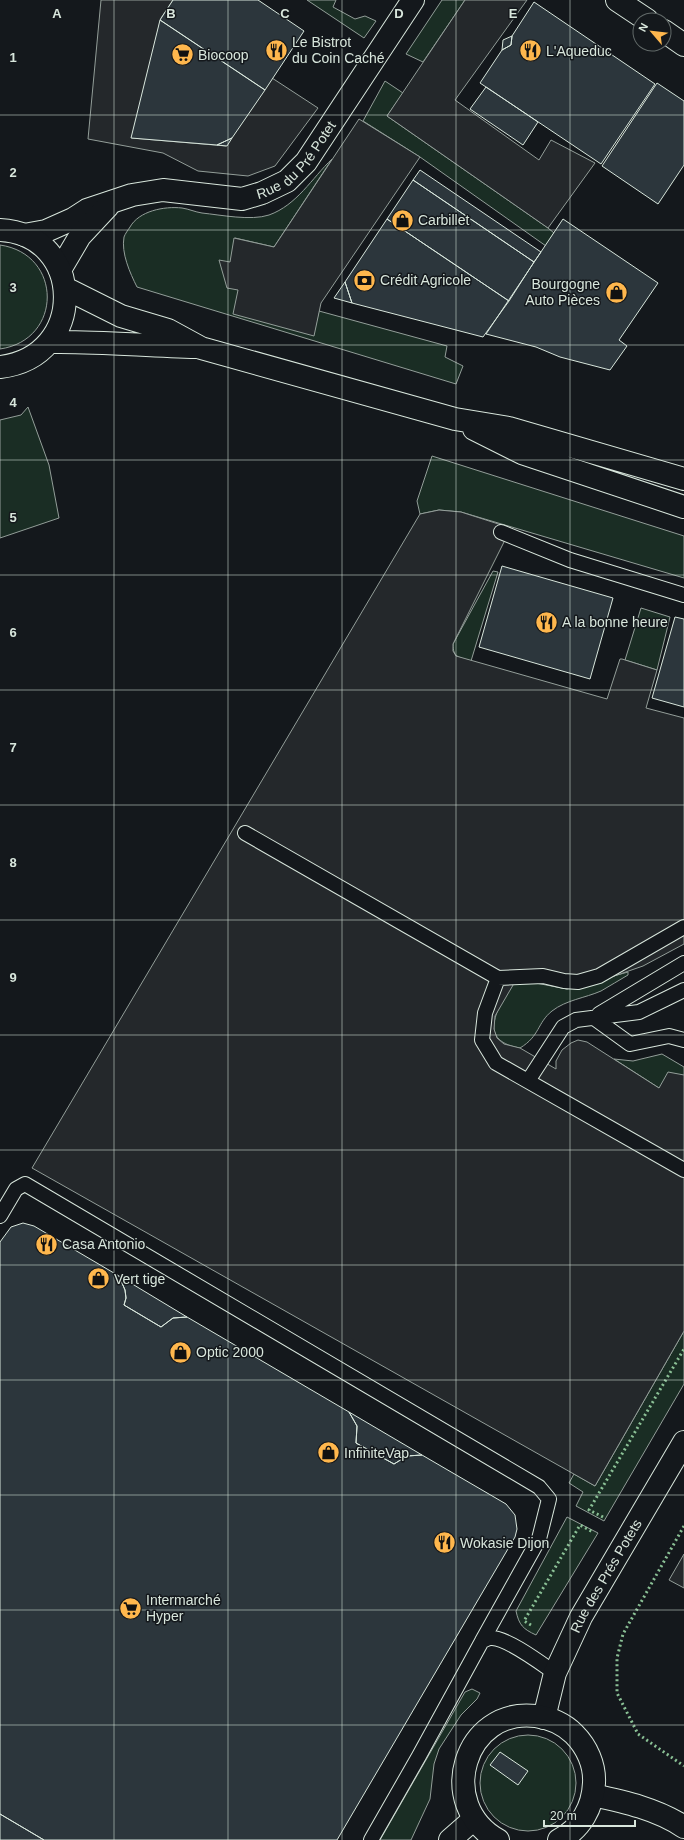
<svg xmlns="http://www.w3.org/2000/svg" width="684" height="1840" font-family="Helvetica,sans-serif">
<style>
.green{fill:#1a2d24;stroke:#939e99}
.parking{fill:#24282b;stroke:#939e99}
.building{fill:#2c363c;stroke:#d8e6dc}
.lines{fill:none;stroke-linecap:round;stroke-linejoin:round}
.lane-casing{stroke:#d8e6dc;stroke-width:16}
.street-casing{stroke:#d8e6dc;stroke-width:24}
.secondary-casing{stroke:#d8e6dc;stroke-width:24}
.lane{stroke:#14181c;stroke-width:14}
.street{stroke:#14181c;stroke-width:22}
.secondary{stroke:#14181c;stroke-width:22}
.hedge{stroke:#8ac095;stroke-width:3;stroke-dasharray:2 3;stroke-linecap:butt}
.grid{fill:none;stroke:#d8e6dc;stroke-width:1;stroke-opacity:0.55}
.labels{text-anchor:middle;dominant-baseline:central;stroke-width:3;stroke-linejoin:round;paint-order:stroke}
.poi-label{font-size:14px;fill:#d8e6dc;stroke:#14181c;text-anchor:start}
.street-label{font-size:14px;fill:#d8e6dc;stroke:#14181c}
.grid-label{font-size:13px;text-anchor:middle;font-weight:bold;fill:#d8e6dc;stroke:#14181c;stroke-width:3;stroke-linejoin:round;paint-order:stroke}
</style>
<rect width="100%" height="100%" fill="#14181c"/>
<path class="green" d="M307 0H336L333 7 355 19 365 16 376 21 364 38Z
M442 0H465L423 62 406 54Z
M385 81 403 93 387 116 548 228 554 233 546 246 420 157 363 121Z
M332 159 274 247 235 238 238 290 313 335 319 311 447 346 445 357 463 366 456 384 137 287C130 273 121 253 124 237 125 234 128 230 130 227 139 211 164 206 182 208 189 209 195 212 202 213 221 215 251 221 269 215 297 205 312 178 332 159Z
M0 245C63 254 63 340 0 349Z
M28 407 49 465 59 518 0 538V420L21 415Z
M432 456 684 536V578L461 512 439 510 420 514 417 501Z
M493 571 498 572 471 661C459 657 453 658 453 644Z
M641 608 670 617 657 670 625 660Z
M628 972V975C619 980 610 986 601 991 585 998 566 1000 552 1011 537 1023 540 1036 520 1048 473 1040 501 1004 515 980L520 979 567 989Z
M662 1054 684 1067V1075L659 1088 614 1059 633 1061Z
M684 1331V1384L604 1521 576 1506 583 1492 569 1483 574 1474 595 1486Z
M567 1517 598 1533 536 1635C523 1629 519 1625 516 1611Z
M472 1689 480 1693 477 1699 461 1715 439 1749 434 1764 430 1799 411 1840H380L465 1692Z
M480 1783a48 48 0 1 1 96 0a48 48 0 1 1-96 0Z"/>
<path class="parking" d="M101 0H173L161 18 132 138 226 146 272 78 318 108 275 166 248 176 198 171 163 153 88 139Z
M465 0H527L455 100 539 160 551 140 595 163 548 228 387 116Z
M359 119 420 157 321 303 314 336 233 314 238 290 227 288 219 260 230 262 234 238 274 247Z
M439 510 461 512 511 528 453 644V651L456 656 607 699 620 659H622L657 670 646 708 684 718V944L643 966 594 983 567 989 520 980H516L495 1016 494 1029 497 1038 504 1044 520 1048 556 1069V1061L562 1050 571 1043 578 1040 587 1042 659 1088 668 1072 684 1075V1331L595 1486 32 1168 420 514Z
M684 1554V1588L669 1580Z"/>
<path class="building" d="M173 0H258L304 31 265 90 160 20Z
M534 2 655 84 601 164 480 83 502 50 511 45 512 36Z
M160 20 265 90 232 138 217 145 131 138Z
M512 36 511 45 502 50 503 40Z
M657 83 684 101V165L658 204 602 166Z
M486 87 538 122 523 145 470 109Z
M232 138 227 146 217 145Z
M420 170 541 252 534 262 413 180Z
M413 180 534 262 509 301 387 219Z
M387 219 509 301 483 337 352 303 345 282Z
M563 219 658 283 619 340 627 346 610 370 560 357 536 347 486 334Z
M345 282 352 303 334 298Z
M502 566 613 598 590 679 479 647Z
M675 617 684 619V707L652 698Z
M23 1223 34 1226 119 1276 125 1290 126 1298 124 1305 161 1327 173 1318 187 1317 349 1412 357 1426 356 1443 394 1464 407 1456 422 1455 506 1504 515 1515 517 1529 515 1537 337 1840H44L0 1814V1242L11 1227Z
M119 1276 187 1317 173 1318 161 1327 124 1305 126 1298 125 1290Z
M349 1412 422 1455 407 1456 394 1464 356 1443 357 1426Z
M500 1752 528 1771 518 1785 490 1765Z
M0 1814 44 1840H0Z"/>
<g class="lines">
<defs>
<path id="lane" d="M501 532 570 560 684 595
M245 833 498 978 485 1013 482 1040 496 1063 684 1170
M498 978 543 976 564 981 578 982 599 976 684 927
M599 1014 684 963
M594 1018 630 1044 669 1036 684 1040
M528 1081 563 1027 576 1020 639 1012 684 990
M0 1216 16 1189 25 1184 539 1487 549 1499 539 1539 482 1641
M371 1840 419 1756 482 1641C485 1640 488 1638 491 1638 506 1637 542 1664 555 1673"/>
<g id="street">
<path d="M617 0 647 20"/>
<path d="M664 31 684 45"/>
<path id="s1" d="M24 235 46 231 73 219 87 210 132 195 163 190 242 199 262 193 287 181 306 162 413 0"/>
<path d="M60 270 80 236 108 206"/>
<path id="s2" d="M544 1718 555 1673 581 1617 684 1442"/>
<path d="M593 1795C625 1802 657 1809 684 1827"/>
<path d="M450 1840 474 1819"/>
<path d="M498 1840C435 1805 464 1707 536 1716 550 1718 564 1724 574 1734 587 1747 595 1765 594 1783 593 1807 581 1829 559 1840"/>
</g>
<path id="secondary" d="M0 230C85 234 88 357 0 367
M65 288 121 316 168 330 201 348 455 419 509 428 684 479
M50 342C98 341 147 346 196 347
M474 429 522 453 684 507"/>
</defs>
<use href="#lane" class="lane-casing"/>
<use href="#street" class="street-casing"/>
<use href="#secondary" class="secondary-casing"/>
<use href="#lane" class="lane"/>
<use href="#street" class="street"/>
<use href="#secondary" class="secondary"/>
<path class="hedge" d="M603 1517 589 1510 684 1349
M684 1526 623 1634 617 1658V1693L638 1734 684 1766
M531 1625 524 1621 580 1525 593 1532"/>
</g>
<path class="grid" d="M114 0V1840M228 0V1840M342 0V1840M456 0V1840M570 0V1840M0 115H684M0 230H684M0 345H684M0 460H684M0 575H684M0 690H684M0 805H684M0 920H684M0 1035H684M0 1150H684M0 1265H684M0 1380H684M0 1495H684M0 1610H684M0 1725H684"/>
<defs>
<symbol id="restaurant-disc" viewBox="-11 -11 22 22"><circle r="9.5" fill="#ffb74d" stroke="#14181c"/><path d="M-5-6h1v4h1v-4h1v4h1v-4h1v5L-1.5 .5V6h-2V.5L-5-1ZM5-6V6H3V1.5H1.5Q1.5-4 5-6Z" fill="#111"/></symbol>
<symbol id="supermarket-disc" viewBox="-11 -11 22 22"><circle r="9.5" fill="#ffb74d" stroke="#14181c"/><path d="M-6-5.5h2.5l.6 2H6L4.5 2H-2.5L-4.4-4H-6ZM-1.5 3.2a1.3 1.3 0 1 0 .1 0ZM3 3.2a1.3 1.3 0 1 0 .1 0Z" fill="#111"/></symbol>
<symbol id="shop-disc" viewBox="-11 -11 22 22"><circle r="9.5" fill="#ffb74d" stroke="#14181c"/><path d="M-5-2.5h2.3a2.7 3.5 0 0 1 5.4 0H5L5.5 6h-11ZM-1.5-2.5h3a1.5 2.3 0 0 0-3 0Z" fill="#111"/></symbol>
<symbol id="bank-disc" viewBox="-11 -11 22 22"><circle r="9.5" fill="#ffb74d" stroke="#14181c"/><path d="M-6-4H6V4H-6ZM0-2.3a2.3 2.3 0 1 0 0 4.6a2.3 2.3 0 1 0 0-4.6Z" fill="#111"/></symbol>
</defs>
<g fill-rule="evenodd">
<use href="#restaurant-disc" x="264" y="38" width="25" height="25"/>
<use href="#restaurant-disc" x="518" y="38" width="25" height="25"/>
<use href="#supermarket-disc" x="170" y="42" width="25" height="25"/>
<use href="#shop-disc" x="390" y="208" width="25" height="25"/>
<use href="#bank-disc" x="352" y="268" width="25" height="25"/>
<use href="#shop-disc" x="604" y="280" width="25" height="25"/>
<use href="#restaurant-disc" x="534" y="610" width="25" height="25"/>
<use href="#restaurant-disc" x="34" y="1232" width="25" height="25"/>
<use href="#shop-disc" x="86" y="1266" width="25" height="25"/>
<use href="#shop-disc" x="168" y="1340" width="25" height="25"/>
<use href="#shop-disc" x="316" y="1440" width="25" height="25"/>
<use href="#restaurant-disc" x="432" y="1530" width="25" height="25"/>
<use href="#supermarket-disc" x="118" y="1596" width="25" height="25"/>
</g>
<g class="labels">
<g class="poi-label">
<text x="292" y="42">Le Bistrot<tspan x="292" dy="16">du Coin Caché</tspan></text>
<text x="546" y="51">L'Aqueduc</text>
<text x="198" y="55">Biocoop</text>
<text x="418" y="220">Carbillet</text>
<text x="380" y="280">Crédit Agricole</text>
<text x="600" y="284" text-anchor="end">Bourgogne<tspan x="600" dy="16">Auto Pièces</tspan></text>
<text x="562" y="622">A la bonne heure</text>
<text x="62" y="1244">Casa Antonio</text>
<text x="114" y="1279">Vert tige</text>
<text x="196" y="1352">Optic 2000</text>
<text x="344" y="1453">InfiniteVap</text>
<text x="460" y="1543">Wokasie Dijon</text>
<text x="146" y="1600">Intermarché<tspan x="146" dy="16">Hyper</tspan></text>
</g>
<g class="street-label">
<text stroke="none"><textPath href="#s1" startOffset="296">Rue du Pré Potet</textPath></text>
<text stroke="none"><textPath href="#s2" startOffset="156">Rue des Prés Potets</textPath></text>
</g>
</g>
<g class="grid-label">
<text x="57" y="18">A</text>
<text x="171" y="18">B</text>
<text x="285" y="18">C</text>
<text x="399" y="18">D</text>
<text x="513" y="18">E</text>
<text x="13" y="62">1</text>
<text x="13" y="177">2</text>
<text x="13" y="292">3</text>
<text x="13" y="407">4</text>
<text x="13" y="522">5</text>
<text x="13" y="637">6</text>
<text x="13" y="752">7</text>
<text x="13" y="867">8</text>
<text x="13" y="982">9</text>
</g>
<g transform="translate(652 32) rotate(298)"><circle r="19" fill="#14181c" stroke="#626a69"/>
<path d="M0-3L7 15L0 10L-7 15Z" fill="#ffb74d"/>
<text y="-6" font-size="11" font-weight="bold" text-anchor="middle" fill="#d8e6dc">N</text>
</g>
<path d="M544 1820v6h91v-6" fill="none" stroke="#d8e6dc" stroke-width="2"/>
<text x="550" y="1820" font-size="12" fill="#d8e6dc" stroke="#14181c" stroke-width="3" paint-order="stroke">20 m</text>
</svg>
